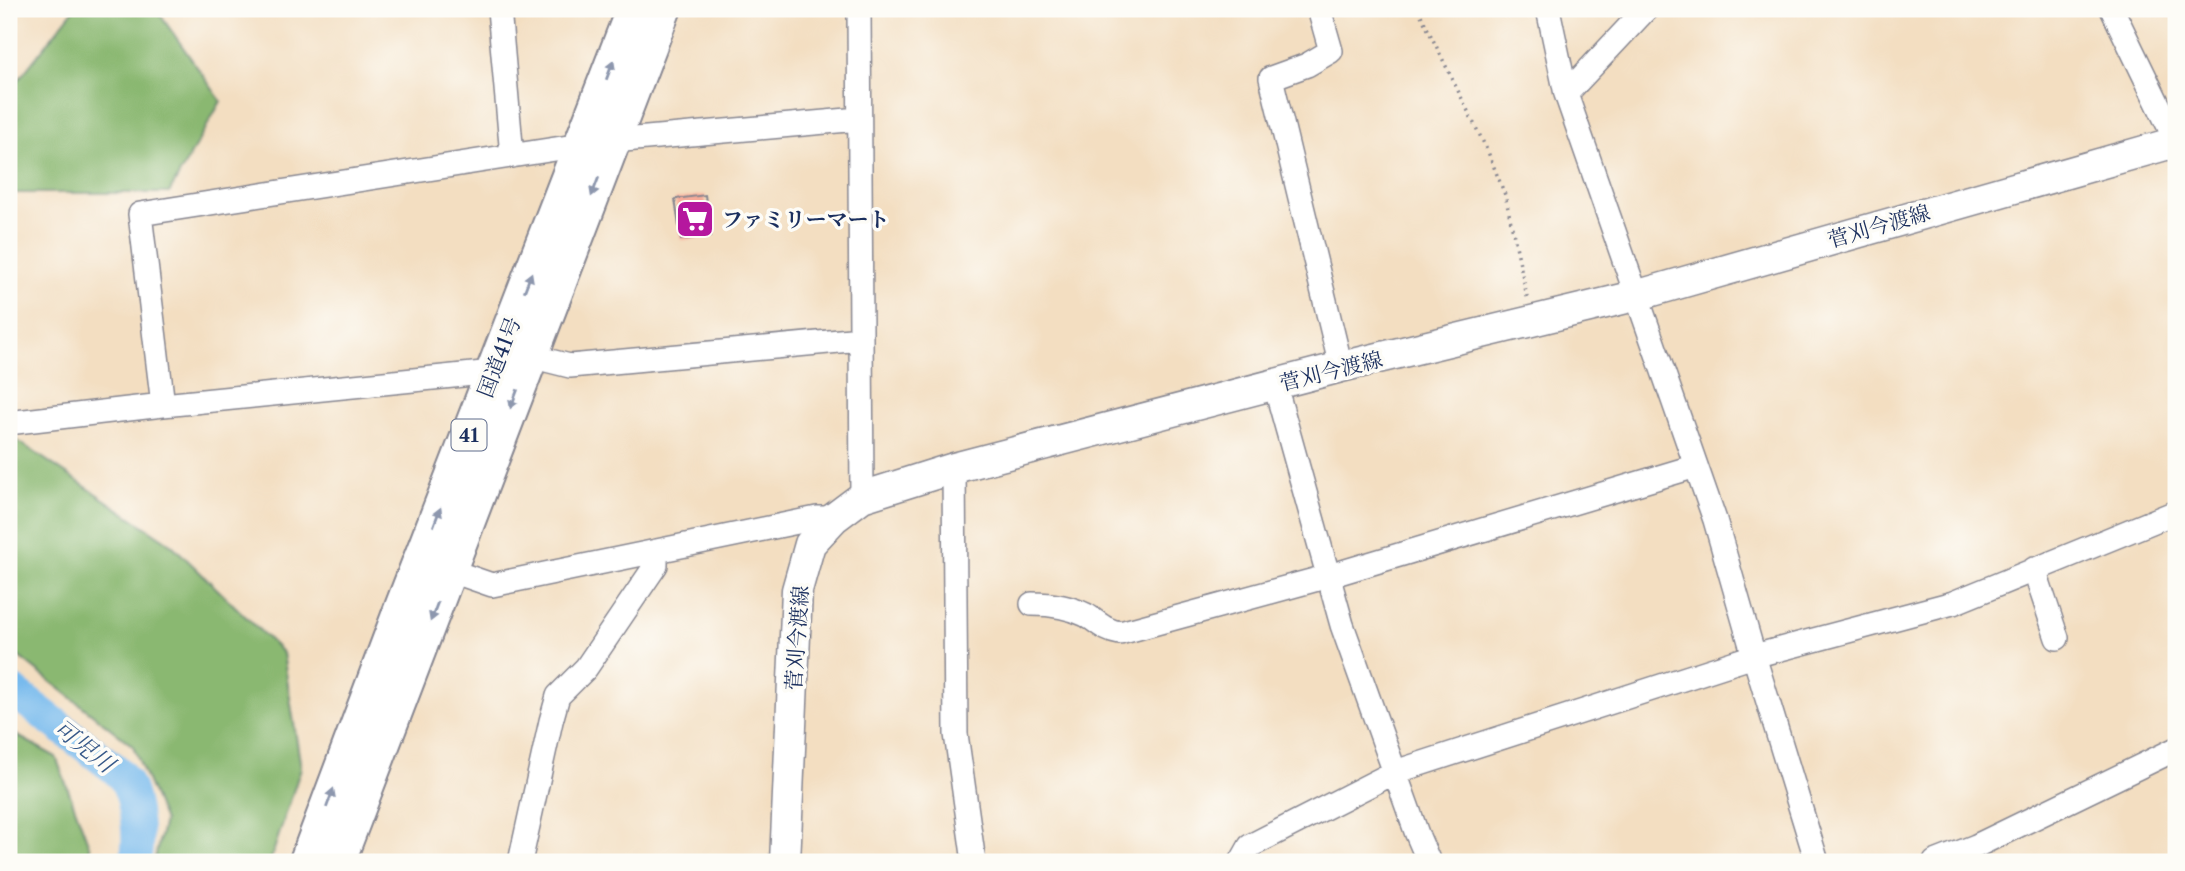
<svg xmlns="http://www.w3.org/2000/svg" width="2185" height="871" font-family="'Libre Caslon Text','Noto Serif JP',serif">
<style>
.forest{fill:#8ab871;stroke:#527468;stroke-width:2}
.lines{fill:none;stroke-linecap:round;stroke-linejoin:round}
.river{stroke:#77baed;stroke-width:32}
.building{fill:#f7ab99}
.minor-casing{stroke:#878690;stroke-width:26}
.major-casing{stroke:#878690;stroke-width:33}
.highway-casing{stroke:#878690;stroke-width:37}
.path{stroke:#878690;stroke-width:3.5;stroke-dasharray:2 5;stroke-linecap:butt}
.minor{stroke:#fff;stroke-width:23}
.major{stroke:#fff;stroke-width:30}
.highway{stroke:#fff;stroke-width:33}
.oneway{fill:#8d97ae}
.labels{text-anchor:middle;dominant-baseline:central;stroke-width:7;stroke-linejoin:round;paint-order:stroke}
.shield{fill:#fdfcf7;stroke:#5f6c8c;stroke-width:2}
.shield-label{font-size:19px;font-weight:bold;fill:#1b2f5e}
.poi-label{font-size:21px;font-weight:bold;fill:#1b2f5e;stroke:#fdfcf7;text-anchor:start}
.street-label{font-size:21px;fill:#1b2f5e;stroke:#fdfcf7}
.water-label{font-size:23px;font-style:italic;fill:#375989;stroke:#fdfcf7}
</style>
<rect width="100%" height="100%" fill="#fdfcf7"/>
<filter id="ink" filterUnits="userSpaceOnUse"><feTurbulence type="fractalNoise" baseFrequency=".0143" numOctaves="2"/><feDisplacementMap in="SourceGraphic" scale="14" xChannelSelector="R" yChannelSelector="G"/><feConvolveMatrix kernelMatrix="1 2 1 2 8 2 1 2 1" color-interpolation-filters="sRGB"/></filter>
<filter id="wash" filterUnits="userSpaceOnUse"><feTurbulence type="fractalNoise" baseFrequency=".00686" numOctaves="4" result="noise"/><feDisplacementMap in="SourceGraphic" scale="28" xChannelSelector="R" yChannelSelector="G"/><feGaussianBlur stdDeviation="1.57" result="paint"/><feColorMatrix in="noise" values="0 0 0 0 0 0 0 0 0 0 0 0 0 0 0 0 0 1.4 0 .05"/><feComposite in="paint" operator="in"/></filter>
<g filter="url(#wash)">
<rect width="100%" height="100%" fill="#f3dec1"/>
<path class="forest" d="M74 9H156L221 101 169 193H9V92Z
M9 435 172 545 283 653 301 768 270 862H154L164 821 133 746 9 649Z
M9 731 56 757 90 848 86 862H9Z"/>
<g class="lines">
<path class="river" d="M9 688 115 769C119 773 124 778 126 782 136 801 141 843 134 862"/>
</g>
<g id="blocks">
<path class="building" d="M705 195 711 236 681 240 675 199Z"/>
</g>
</g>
<g filter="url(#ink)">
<use href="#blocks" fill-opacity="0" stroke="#878690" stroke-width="2"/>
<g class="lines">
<defs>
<path id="minor" d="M499 9 512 156
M859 9 862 497
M1319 9 1331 51 1307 65 1271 78 1341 367
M1548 9 1566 94 1715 520 1754 656 1817 862
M2112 9 2176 141
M1566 94 1646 9
M613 141 859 119
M530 356 570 366 861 339
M493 372 163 405 140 214 581 145
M1275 385 1342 625 1417 834 1429 862
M16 422 163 405
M954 468 956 734 974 862
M437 566 492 585 817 518H834
M2034 569 2057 638
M1032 604C1051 604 1068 606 1086 615 1098 622 1105 631 1120 633L1329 576 1696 466
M520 862 551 721 558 696 586 668 656 565V551
M1241 862 1250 846 1395 772 1754 656 1953 603 2176 512
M1935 862 1976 846 2176 749"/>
<path id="major" d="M785 862 797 590 810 544 834 518 862 497 954 468 1341 367 1635 296 2176 142"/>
<path id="highway" d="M306 862 402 606 633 9
M338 862 664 9"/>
</defs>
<use href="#minor" class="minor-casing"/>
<use href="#major" class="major-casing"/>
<use href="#highway" class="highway-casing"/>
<path class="path" d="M1418 9 1488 152 1505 195 1528 301"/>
<use href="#minor" class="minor"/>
<use href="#major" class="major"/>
<use href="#highway" class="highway"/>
</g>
<defs><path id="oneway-solid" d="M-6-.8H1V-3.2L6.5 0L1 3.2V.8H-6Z" transform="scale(1.75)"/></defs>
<g class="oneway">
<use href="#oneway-solid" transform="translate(610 70) rotate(-69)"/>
<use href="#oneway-solid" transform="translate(595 187) rotate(111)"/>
<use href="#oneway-solid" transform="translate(528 282) rotate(-69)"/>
<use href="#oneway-solid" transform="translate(514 399) rotate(111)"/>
<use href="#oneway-solid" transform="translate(437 517) rotate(-69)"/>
<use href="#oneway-solid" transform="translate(434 612) rotate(111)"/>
<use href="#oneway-solid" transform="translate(330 798) rotate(-70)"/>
</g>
</g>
<defs>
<symbol id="supermarket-square" viewBox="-11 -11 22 22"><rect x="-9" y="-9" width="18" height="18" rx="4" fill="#b5179e" stroke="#fdfcf7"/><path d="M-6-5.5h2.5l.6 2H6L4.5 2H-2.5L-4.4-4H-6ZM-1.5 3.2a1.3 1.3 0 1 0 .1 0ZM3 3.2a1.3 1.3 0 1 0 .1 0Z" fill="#fff"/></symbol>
</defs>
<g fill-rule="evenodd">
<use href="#supermarket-square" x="673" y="197" width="44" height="44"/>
</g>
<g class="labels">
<rect class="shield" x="451.5" y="419.5" width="35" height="31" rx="5"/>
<g class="shield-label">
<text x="469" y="435">41</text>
</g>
<g class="poi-label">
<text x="722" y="219">ファミリーマート</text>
</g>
<g class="street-label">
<text transform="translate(1879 226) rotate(-16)">菅刈今渡線</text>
<text transform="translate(499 357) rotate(-69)">国道41号</text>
<text transform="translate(1331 371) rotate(-14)">菅刈今渡線</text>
<text transform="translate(797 638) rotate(-86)">菅刈今渡線</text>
</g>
<g class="water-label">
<text transform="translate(84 746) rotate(38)">可児川</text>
</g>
</g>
<rect width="2185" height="871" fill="none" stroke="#fdfcf7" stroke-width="35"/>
</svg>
